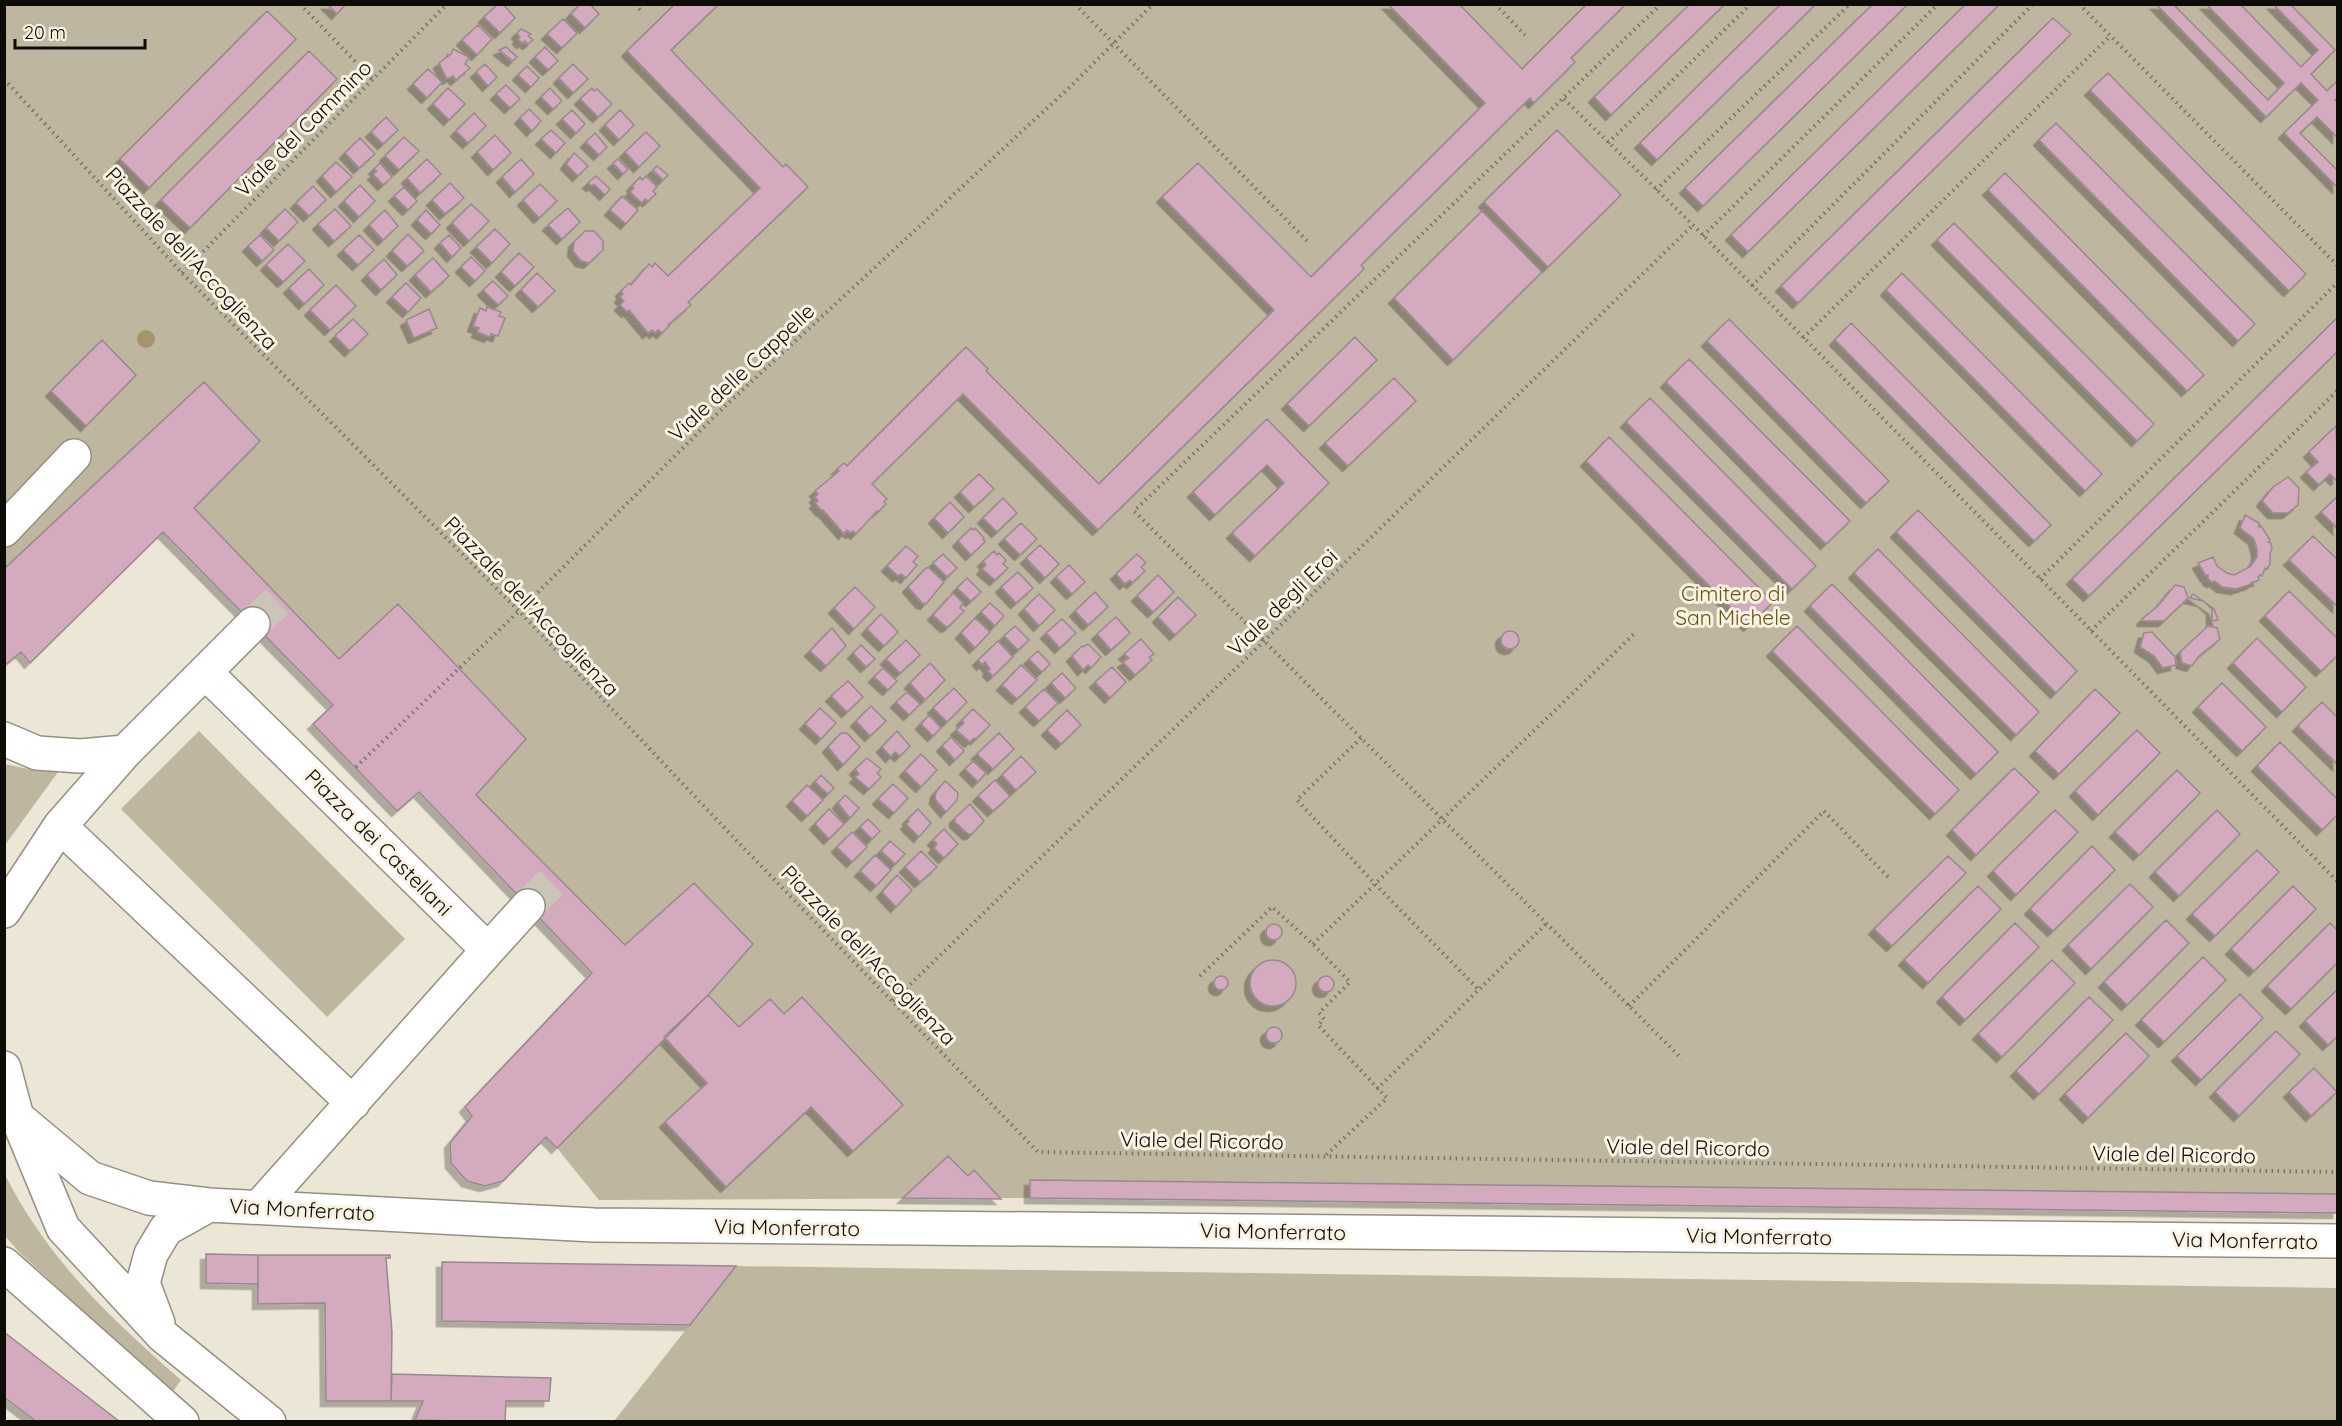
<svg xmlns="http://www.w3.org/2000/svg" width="2342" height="1426" font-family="Quicksand,sans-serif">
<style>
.green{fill:#bfb69f}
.building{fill:#d4abbe;stroke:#998890;stroke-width:1.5;filter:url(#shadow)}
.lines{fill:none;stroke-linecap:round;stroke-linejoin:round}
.minor-tunnel{stroke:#cbc5b7;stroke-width:33;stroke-dasharray:33 16;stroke-linecap:butt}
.minor-casing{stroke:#958f80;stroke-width:36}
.path{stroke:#777369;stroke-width:4;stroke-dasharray:1.5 4.5;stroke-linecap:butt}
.minor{stroke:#fff;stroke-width:33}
.tree{fill:#a4956b}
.labels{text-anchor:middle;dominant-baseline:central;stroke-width:6;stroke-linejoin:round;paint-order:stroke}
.street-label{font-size:21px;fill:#0e0c07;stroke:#faf3e3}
.park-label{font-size:21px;fill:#695313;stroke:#faf3e3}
</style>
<defs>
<filter id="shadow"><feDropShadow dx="-5.5" dy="5.5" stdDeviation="0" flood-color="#0004"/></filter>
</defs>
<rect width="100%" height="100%" fill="#ece6d6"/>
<path class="green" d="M5 5H2337V1213L1030 1198 599 1200 557 1148 753 944 694 884 625 945 476 795 525 739 398 604 339 659 194 508 260 441 204 382 5 569Z
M199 731 405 939 327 1017 121 809Z
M5 764 23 768 58 772 5 845Z
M4 1173C48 1260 109 1317 181 1380L172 1393 19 1252 5 1236Z
M736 1266 2337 1288V1421H614Z"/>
<path class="building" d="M327 4H346L337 14Z
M498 4H503L515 18 500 33 484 17Z
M580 4H590L599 14 585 28 571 14Z
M675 4H719L671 50 783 167 786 164 808 187 688 302 691 305 668 325 669 326 662 333 658 330 655 333 652 330 648 333 629 310 627 312 620 305 624 301 620 297 623 294 621 291 629 283 631 285 649 264 652 267 655 263 668 276 760 188 627 51Z
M1388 4H1459L1522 69 1587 4H1626L1571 58 1575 62 1534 103 1530 98 1361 265 1364 269 1098 530 963 394 872 484 887 499 884 501 886 504 878 512 877 511 856 534 853 531 851 533 847 530 844 534 823 510 822 511 815 503 818 501 815 497 818 494 815 491 839 471 837 469 844 463 847 466 966 347 988 369 986 371 1099 484 1274 310 1162 197 1198 163 1311 277 1485 103Z
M1690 4H1725L1611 115 1594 97Z
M1781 4H1816L1657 160 1640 143Z
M1873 4H1908L1703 206 1685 188Z
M1966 4H2000L1748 252 1731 235Z
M2156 4H2173L2268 100 2284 83 2206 4H2240L2301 67 2318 50 2273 4H2290L2335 50 2311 74 2327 91 2338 80V98L2335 100 2338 103V138L2317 117 2300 133 2338 171V188L2284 133 2318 100 2301 83 2266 117Z
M267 11 296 39 149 188 120 159Z
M2053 18 2071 34 1798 303 1781 286Z
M563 19 577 33 562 48 547 34Z
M478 25 492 39 477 55 462 40Z
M521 29 531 34 528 36 533 40 528 44 525 41 522 43 518 39 520 37 517 33Z
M506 47 517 57 513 61 499 50Z
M545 47 558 61 548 70 535 57Z
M453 49 469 57 465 64 470 68 456 80 453 76 447 79 439 63 451 54Z
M309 51 337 79 190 228 161 200Z
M485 64 497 77 488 86 476 72Z
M573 64 588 79 573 93 559 78Z
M527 66 539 78 531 87 518 75Z
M428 69 442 82 427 98 413 84Z
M2108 73 2306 274 2289 291 2090 90Z
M506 85 520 99 510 108 496 94Z
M448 88 465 104 449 120 433 104Z
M550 88 562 101 553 109 541 97Z
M592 88 594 91 597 89 612 104 598 117 580 99Z
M529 109 541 121 532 131 520 118Z
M572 110 585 124 576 133 562 119Z
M620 110 634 125 619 140 605 125Z
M474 113 486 126 468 143 456 131Z
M386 117 398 130 383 144 371 132Z
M2056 123 2255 324 2238 341 2039 140Z
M551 130 565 143 556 153 541 139Z
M1557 130 1621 195 1548 267 1484 202Z
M646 132 660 146 639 167 625 152Z
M595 133 607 147 599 155 586 142Z
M495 135 511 153 493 170 477 152Z
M404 137 419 151 399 170 385 156Z
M360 138 375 154 359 168 345 153Z
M574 153 588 166 578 176 566 164Z
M427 159 441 174 420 193 407 178Z
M521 159 534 174 515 192 502 177Z
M618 159 628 169 623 174 613 163Z
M336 162 352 177 336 192 322 176Z
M380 163 392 177 383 185 373 174 377 171 374 169Z
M657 166 668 175 663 180 653 170Z
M2005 173 2204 375 2187 391 1988 190Z
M596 176 610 189 605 195 594 184 592 186 588 183Z
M646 176 657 187 653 191 656 194 648 201 645 199 642 203 630 192 634 188 632 186 640 177 642 180Z
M450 183 464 198 445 214 432 200Z
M540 184 557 201 539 218 523 200Z
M360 185 375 201 359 217 344 201Z
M313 186 326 200 309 216 296 203Z
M404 187 417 201 408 210 394 196Z
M622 196 638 210 626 224 610 210Z
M471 204 489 221 469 241 452 223Z
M568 208 580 222 562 239 548 225Z
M285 209 298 222 279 241 266 228Z
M335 209 351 226 334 241 318 224Z
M385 210 398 226 383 240 369 225Z
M426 210 440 225 431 234 417 220Z
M1482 211 1542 272 1453 360 1394 298Z
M1954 223 2154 424 2137 441 1937 240Z
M495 229 510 244 492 263 476 247Z
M585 231H594L603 241V250L589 263 581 261 573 251 574 242Z
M408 234 424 251 407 266 392 251Z
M260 235 274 250 262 261 248 246Z
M359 235 374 250 358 265 343 250Z
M449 235 461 248 452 257 440 243Z
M288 244 305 261 283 282 266 265Z
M519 253 534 267 515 286 501 272Z
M471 257 485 271 475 281 461 267Z
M433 258 449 276 431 292 415 275Z
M384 259 397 275 381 290 367 275Z
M309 269 324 285 304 304 289 288Z
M537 273 555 291 538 307 521 290Z
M1902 273 2102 474 2085 491 1886 290Z
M493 281 508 296 498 305 483 290Z
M406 283 421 298 408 312 392 297Z
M336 285 356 306 330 330 310 310Z
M487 307 501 312 499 316 505 318 498 336 491 334 490 337 477 332 479 328 473 326 480 308 486 311Z
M429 309 437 328 414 338 406 320Z
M2338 317V351L2089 596 2072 579Z
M353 319 368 334 350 351 335 336Z
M1729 319 1889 481 1866 503 1707 341Z
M1851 323 2051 525 2034 541 1835 340Z
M1355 337 1377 360 1309 426 1287 404Z
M102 340 136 375 86 426 51 391Z
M1689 359 1850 521 1826 544 1666 382Z
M1394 378 1416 401 1348 466 1325 443Z
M204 382 260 441 194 508 339 659 398 604 526 739 476 795 625 945 694 883 753 944 708 995 557 1148 546 1137 503 1181 485 1186 467 1181 451 1163 450 1143 472 1116 465 1107 592 973 419 792 397 811 313 724 333 705 163 532 30 663 21 652 4 666V569Z
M1650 398 1816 566 1792 589 1626 422Z
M1267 419 1329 483 1255 556 1232 533 1284 483 1267 465 1215 515 1193 492Z
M2336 426 2338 478 2336 480 2330 474 2319 485 2306 472 2318 462 2309 452Z
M1609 437 1773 602 1749 626 1586 461Z
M979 474 994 489 974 507 960 492Z
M2288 477 2299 488 2298 505 2288 513H2273L2262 501 2273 487Z
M2338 496V529L2321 512Z
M1003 498 1017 513 997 532 983 518Z
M950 502 964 517 948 533 934 518Z
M1918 510 2077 671 2056 693 1896 532Z
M2245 515 2259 523V527L2261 526 2270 540 2268 542 2271 543 2272 549 2270 553V564L2267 569 2265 568 2262 576 2260 575 2258 577 2259 580 2251 583 2252 584 2236 589 2222 587 2215 581 2212 582 2208 579V575L2206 576 2198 563 2213 557 2217 566 2227 573 2234 575 2250 567 2257 557V550L2254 539 2240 528Z
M1021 523 1037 539 1020 555 1004 539Z
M971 528 973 530 975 528 984 538 983 539 985 542 971 555 958 541Z
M2313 536 2338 560V607L2289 560Z
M1040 545 1059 564 1045 578 1026 558Z
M906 546 918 556 913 562 917 565 906 578 901 574 898 576 887 566Z
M1878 549 2039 712 2016 735 1854 573Z
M994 551 997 555 999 553 1006 560 1003 564 1008 568 995 580 982 569 986 565 983 561Z
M943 554 957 568 947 577 933 563Z
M1137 554 1146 563 1141 567 1145 571 1132 583 1130 580 1125 584 1116 574Z
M1069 565 1085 582 1072 594 1056 577Z
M926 568H929L944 582 926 604 922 603 908 587Z
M1018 572 1033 588 1016 603 1001 587Z
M1158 575 1174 592 1153 612 1137 596Z
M967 578 981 592 971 601 957 588Z
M1832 584 1998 752 1976 774 1810 606Z
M2175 585 2184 587 2188 598 2164 621H2143L2142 619 2158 606Z
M855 587 875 607 854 629 834 608Z
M2289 591 2338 639V655L2321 671 2265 616Z
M1095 592 1108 607 1088 625 1075 611Z
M953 593 963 603 960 608 964 611 949 626 946 627 933 615Z
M1039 594 1055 610 1039 626 1024 609Z
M2193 594 2214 609 2218 620 2212 621V609L2203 601 2190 598Z
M1178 597 1196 615 1175 635 1158 617Z
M990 603 1004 616 995 626 981 612Z
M881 614 898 632 884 646 867 629Z
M1116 617 1130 633 1111 650 1097 634Z
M975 618 990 632 975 648 961 633Z
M1062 619 1076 633 1060 648 1046 633Z
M1015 626 1029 640 1018 650 1004 636Z
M1797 626 1959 790 1935 814 1772 651Z
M2208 626 2217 628 2220 639 2199 656 2192 666 2182 663 2180 652Z
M832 628 846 646 826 666 810 651Z
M1501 640a9 9 0 1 1 18 0a9 9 0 1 1-18 0Z
M2152 632 2175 657 2176 665 2163 668 2154 656 2140 647 2144 633Z
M2257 638 2306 687 2282 712 2233 663Z
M1141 639 1154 654 1149 657 1152 660 1135 675 1123 662 1129 658 1124 654Z
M906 640 920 655 900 673 886 659Z
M998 641 1013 657 993 676 988 671 990 669 985 662 982 665 978 660Z
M1088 644 1101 657 1091 668 1088 665 1083 670 1072 656 1082 646 1083 647Z
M861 645 875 659 866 667 853 653Z
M1038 651 1050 664 1042 672 1029 659Z
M930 663 945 680 925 700 910 683Z
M1021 665 1037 680 1017 699 1002 685Z
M1112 667 1126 682 1110 698 1095 682Z
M883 668 897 681 888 690 874 677Z
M1062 673 1076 688 1065 698 1051 683Z
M848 681 863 697 847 712 831 696Z
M2222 683 2266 727 2242 751 2198 707Z
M954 688 967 702 947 722 933 708Z
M1044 689 1058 703 1039 721 1025 707Z
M2095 689 2120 713 2059 774 2035 751Z
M907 692 920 704 909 715 896 702Z
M2322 702 2338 718V765L2298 726Z
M871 706 886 721 870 736 856 721Z
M820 708 836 723 821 739 805 724Z
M973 709 990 725 976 739 974 738 970 742 956 730 964 723 962 720Z
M1067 710 1081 725 1061 744 1047 730Z
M929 715 941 728 933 736 921 724Z
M2137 730 2160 753 2098 815 2075 791Z
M897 731 910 746 900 756 895 752 891 757 882 747Z
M841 733H847L860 747 843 765 828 747Z
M999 733 1014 749 993 769 977 754Z
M951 737 964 751 955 760 942 746Z
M2280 742 2338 800V814L2322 830 2257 766Z
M921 754 937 770 921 787 905 771Z
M1021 756 1036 772 1016 790 1002 775Z
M867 758 881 769 877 773 881 777 869 789 855 777 859 774 855 769Z
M973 761 986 773 978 782 965 769Z
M2014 768 2039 792 1976 855 1952 830Z
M2177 770 2200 793 2139 855 2115 832Z
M821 775 834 788 828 794 815 782Z
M995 780 1010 796 993 811 978 796Z
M945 781 958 793 957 800 946 812 935 799 936 792Z
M893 784 908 798 894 813 878 799Z
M807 785 823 800 807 816 792 801Z
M845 795 859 808 850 818 838 803Z
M970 804 984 821 972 834H968L955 822V818Z
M829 809 844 824 829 839 815 824Z
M918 809 931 823 919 837 906 824 909 821 908 819Z
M2055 810 2078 832 2016 895 1993 871Z
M2217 810 2240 834 2179 896 2155 872Z
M868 819 880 831 872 839 860 827Z
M944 829 958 844 944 858 934 848 937 844 933 840Z
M852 832 867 847 852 862 837 847Z
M890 841 905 854 895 864 881 851Z
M2092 846 2115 870 2053 931 2030 909Z
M2257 850 2279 872 2215 936 2192 914Z
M921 851 937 867 920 882 905 867Z
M875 855 891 870 876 886 860 871Z
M1948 856 1966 873 1892 946 1874 929Z
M897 875 912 890 896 907 882 892Z
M2130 884 2153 907 2091 969 2068 945Z
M1978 886 2001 909 1928 983 1904 960Z
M2293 886 2316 909 2254 971 2231 949Z
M2166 920 2189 943 2127 1005 2104 982Z
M2015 923 2039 947 1965 1020 1942 997Z
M2330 923 2338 931V962L2291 1009 2267 986Z
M1266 932a8 8 0 1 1 16 0a8 8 0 1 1-16 0Z
M2203 957 2226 980 2164 1042 2141 1020Z
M2052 960 2075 983 2002 1057 1978 1034Z
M1250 983a23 23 0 1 1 46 0a23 23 0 1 1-46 0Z
M1214 983a7 7 0 1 1 14 0a7 7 0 1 1-14 0Z
M1318 984a8 8 0 1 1 16 0a8 8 0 1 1-16 0Z
M2338 989V1036L2328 1045 2305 1021Z
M2240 994 2263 1018 2201 1080 2177 1056Z
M708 995 739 1027 770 999 784 1014 802 997 903 1105 853 1151 811 1107 726 1187 665 1122 707 1083 664 1037Z
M2089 997 2113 1020 2039 1094 2016 1071Z
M1266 1035a8 8 0 1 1 16 0a8 8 0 1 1-16 0Z
M2276 1031 2300 1054 2239 1116 2215 1092Z
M2126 1033 2149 1056 2088 1118 2065 1094Z
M2314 1068 2337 1092 2311 1116 2289 1092Z
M948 1156 968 1176 974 1170 1001 1199 903 1198Z
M1030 1180 2338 1194V1213L1030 1198Z
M206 1254 258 1255V1284L206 1283Z
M258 1255H390V1258H386L392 1332 391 1401H326L325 1303 258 1304Z
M442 1262 736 1266 690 1325 442 1321Z
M4 1332 120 1422H37L4 1397Z
M392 1374 551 1378 549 1401H506L505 1422 415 1420 423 1401H391Z"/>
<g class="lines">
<path class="minor-tunnel" d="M253 624 281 598
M528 906 557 877"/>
<defs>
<path id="minor" d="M4 530 74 456
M205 672 253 624
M4 739 37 753 80 756 125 752
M60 826 353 1103
M4 911 60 826 125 752 205 672 488 950 260 1206
M488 950 528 906
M4 1068 17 1117 63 1228 163 1336 269 1422
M17 1117 90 1178 149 1198 209 1205 594 1225 2338 1241
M4 1264 182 1422
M158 1323 143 1283 151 1254 166 1229 209 1205"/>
</defs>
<use href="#minor" class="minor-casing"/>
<path class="path" d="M300 4 372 79
M635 4 640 10
M1075 4 1309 243
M1495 4 1525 35
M1661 4 1134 511 1682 1059
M2079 4 2338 266
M4 79 182 273 519 611 736 840 1038 1152 2338 1172
M1564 99 1693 225 2338 882
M1608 143 1751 4
M1656 190 1850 4
M1703 236 1938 4
M182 273 447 4
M1752 286 2033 4
M1803 338 2110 36
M2040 579 2338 282
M2091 631 2338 390
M1361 738 1297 800 1375 884 1479 990
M356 767 519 611 723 408 1071 86 1153 4
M1313 944 1636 632
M1200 976 1272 907 1313 944 1350 982 1319 1013 1324 1019 1318 1025 1387 1098 1325 1156
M893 1001 1693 225
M1629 1006 1824 811 1890 879
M1377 1089 1546 924"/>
<use href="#minor" class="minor"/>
</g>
<circle class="tree" cx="146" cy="339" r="9"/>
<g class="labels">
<g class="street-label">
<text transform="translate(303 128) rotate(-45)">Viale del Cammino</text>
<text transform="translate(192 258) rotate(47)">Piazzale dell'Accoglienza</text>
<text transform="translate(741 372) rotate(-43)">Viale delle Cappelle</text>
<text transform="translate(1282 602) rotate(-44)">Viale degli Eroi</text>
<text transform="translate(532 606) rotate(46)">Piazzale dell'Accoglienza</text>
<text transform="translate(379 842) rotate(45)">Piazza dei Castellani</text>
<text transform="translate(869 955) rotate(46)">Piazzale dell'Accoglienza</text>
<text transform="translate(1202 1140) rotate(1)">Viale del Ricordo</text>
<text transform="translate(1688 1147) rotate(1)">Viale del Ricordo</text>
<text transform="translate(2174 1154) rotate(1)">Viale del Ricordo</text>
<text transform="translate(302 1209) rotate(3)">Via Monferrato</text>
<text transform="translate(787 1227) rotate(1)">Via Monferrato</text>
<text transform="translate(1273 1231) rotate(1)">Via Monferrato</text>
<text transform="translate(1759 1236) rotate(1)">Via Monferrato</text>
<text transform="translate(2245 1240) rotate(1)">Via Monferrato</text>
</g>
<g class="park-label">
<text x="1733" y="593">Cimitero di<tspan x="1733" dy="24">San Michele</tspan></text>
</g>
</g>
<rect width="2342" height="1426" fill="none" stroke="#0e0c07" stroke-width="12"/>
<path d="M15 39v9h130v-9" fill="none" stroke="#0e0c07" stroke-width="3"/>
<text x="24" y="39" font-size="18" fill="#0e0c07" stroke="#faf3e3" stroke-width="4.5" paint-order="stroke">20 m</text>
</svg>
